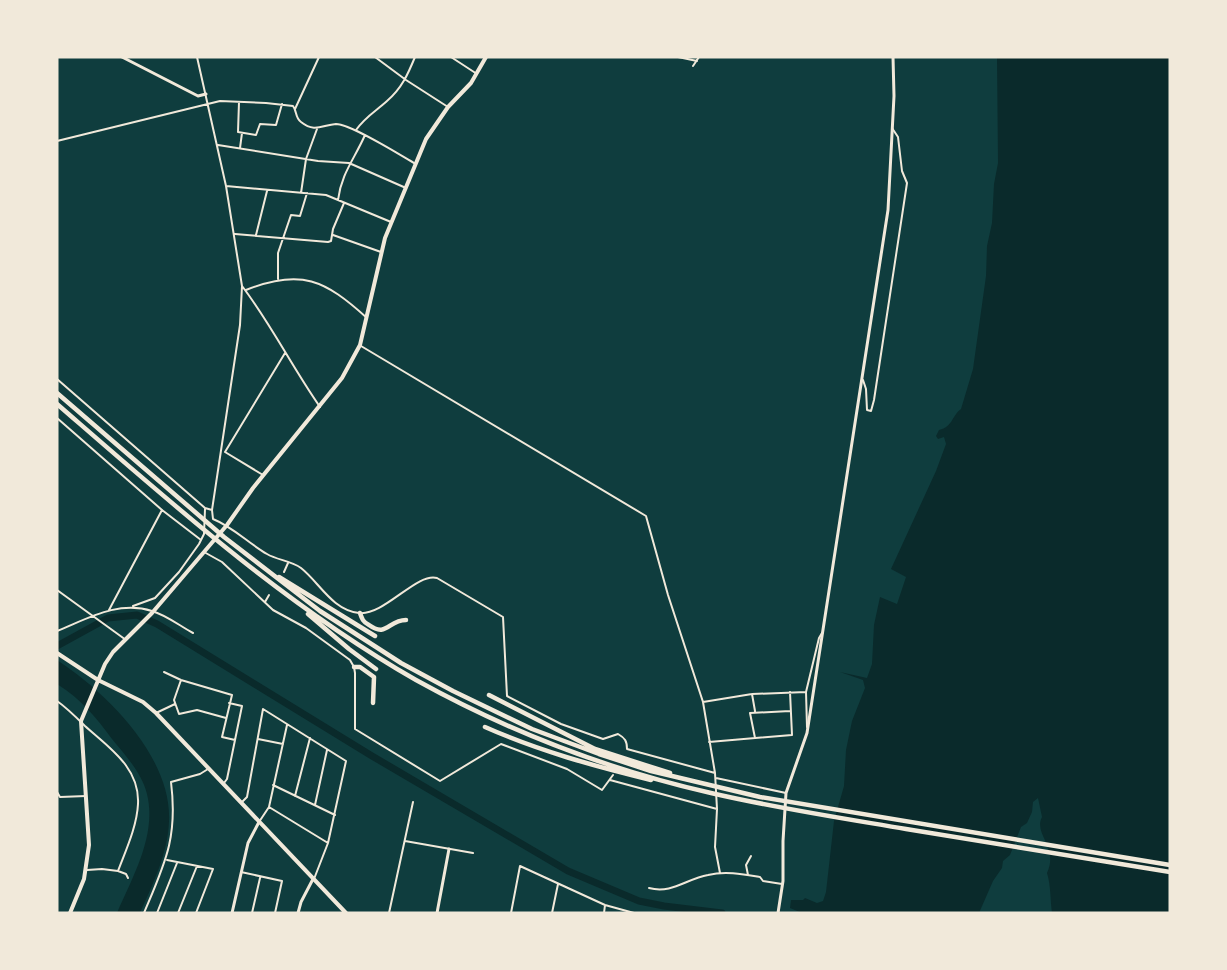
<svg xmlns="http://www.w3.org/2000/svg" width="1227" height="970" font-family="'Space Grotesk',sans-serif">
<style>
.water{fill:#0a2a2b}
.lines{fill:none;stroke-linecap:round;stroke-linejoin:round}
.river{stroke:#0a2a2b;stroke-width:7}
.minor{stroke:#f1e9da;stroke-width:2}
.tertiary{stroke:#f1e9da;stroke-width:3}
.primary{stroke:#f1e9da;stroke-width:4}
.motorway{stroke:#f1e9da;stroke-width:4.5}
</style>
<rect width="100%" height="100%" fill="#0f3d3e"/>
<path class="water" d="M997 57H1170V913H1052C1050 899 1051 886 1047 873 1059 847 1033 834 1042 817L1038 798 1033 802 1032 812 1027 823 1021 827 1010 855 1003 861 1002 868 993 881 979 913H802L790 908 791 900H803L805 898 817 903 823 901 826 892 834 821 844 786 846 750 852 721 865 688 863 680 840 672 867 678 872 664 874 625 880 597 897 604 906 577 891 569 936 471 946 444 944 437 938 439 936 436 939 430C953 427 952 415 961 409L973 369 986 276 987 246 992 223 994 184 998 163Z
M57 660C106 692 172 757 169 821 168 853 153 884 140 913H117C133 876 157 835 147 794 142 773 125 755 112 739 96 717 81 699 57 684Z"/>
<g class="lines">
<path class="river" d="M57 646 108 618 137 615 157 624 372 756 568 871 639 901 664 906 722 913"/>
<path class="minor" d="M197 57 226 186 242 286 240 325 212 510 213 519C233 527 248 543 267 554 277 560 292 561 301 568 319 582 332 610 359 613 384 616 417 572 437 578L503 617 507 696 561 724 603 739 618 734C625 738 627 741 627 749L715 773
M375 57 406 80 448 107
M451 57 477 74
M678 57 697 61
M693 66 699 57
M239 102 238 132 256 135 260 124 276 125 282 104
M295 109 319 57
M356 130C365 117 376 111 387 101 402 88 408 74 415 57
M57 141 220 101 266 103 293 106C297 111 295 118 301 122 315 133 322 125 336 124 351 124 400 155 416 164
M218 145 318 161 349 163 406 188
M240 148 242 133
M226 186 326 195 391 222
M301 193 306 159 317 129
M338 200C341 174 355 158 365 135
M235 234 328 242 331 241 333 229 344 203
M256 235 267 191
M333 235 381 252
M278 279V253L291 215 300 216 307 193
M242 286C271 324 292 367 320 407
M246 290C301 268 325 280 367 318
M361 346 646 516 668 595 703 702 715 773 717 809 715 847 720 873
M57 379 205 508 212 510
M863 380 866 389 867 410 871 411 874 400 907 183 902 171 898 137 892 128
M57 418 162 510 201 540
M225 452 285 353
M225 452 263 475
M204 552 222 562 273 610 306 628 350 660 354 667 355 673V729L440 781 501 744 567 769 602 790 613 775
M284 572 288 563
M57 590 126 640
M265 602 269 595
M133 606 155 598 179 572 199 544 204 534 205 509
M109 610 162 510
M57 631C87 619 118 600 152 611 166 615 180 626 193 633
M164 672 181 680 232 695 222 737 235 740 227 779 224 783
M181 680 174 700 179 714 197 710 226 718
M752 694 755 711
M57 701C67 708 76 717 85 726 108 747 140 767 138 804 137 826 126 850 118 871L102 869 87 870
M703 702 752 694 806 692
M229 703 242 706 235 740
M156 713 175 704
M807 727 806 692 819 638 822 633
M755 738 750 713 790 711
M258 739 283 744
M709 742 792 735 790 692
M716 778 786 793
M610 780 717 809
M273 785 335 815
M57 792 60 797 86 796
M295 796 310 738
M241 803 247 797 263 709 346 761 328 843 314 879
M315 805 327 750
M269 807 328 843
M259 822 269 807 287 725
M405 841 473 853
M167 860 213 869 196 913
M118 871 126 874 128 878
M241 872 282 881 275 913
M748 875 746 865 751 856
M649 888C672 894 686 879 708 875 725 871 742 874 760 877L763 881 782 884
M144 913C165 863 178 838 171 782L200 774 208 769
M157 913 177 863
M178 913 197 866
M252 913 260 878
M389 913 413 802
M511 913 520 866 605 905 634 913
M552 913 558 884
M604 913 605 905"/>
<path class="tertiary" d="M122 57 198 96 206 94
M232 913 248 843 259 822
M298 913 301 902 313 879
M437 913 449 849
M778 913 783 881V841L786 793 807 733 888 210 894 96 893 57"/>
<path class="primary" d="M57 653 98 680 143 702 156 713 346 913
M70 913 84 879 89 845 81 721 105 664 113 652 152 613 227 525 253 488 342 378 360 345 385 238 426 139 448 107 471 83 486 57"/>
<path class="motorway" d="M57 393 224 537 320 611 401 663 453 691 532 729 599 754 651 771 760 797 1170 865
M57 404C171 503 285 605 416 680 508 731 609 770 711 793 775 808 841 818 906 829 994 844 1082 858 1170 872
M279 577 375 636
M360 613C362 619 363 622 369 625 387 638 388 620 406 620
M308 614 349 649 376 669
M354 667H360L374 677 373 703
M489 695 595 749 670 773
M485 727C539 751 594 766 651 780"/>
</g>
<rect width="1227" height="970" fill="none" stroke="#f1e9da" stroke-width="117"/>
</svg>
